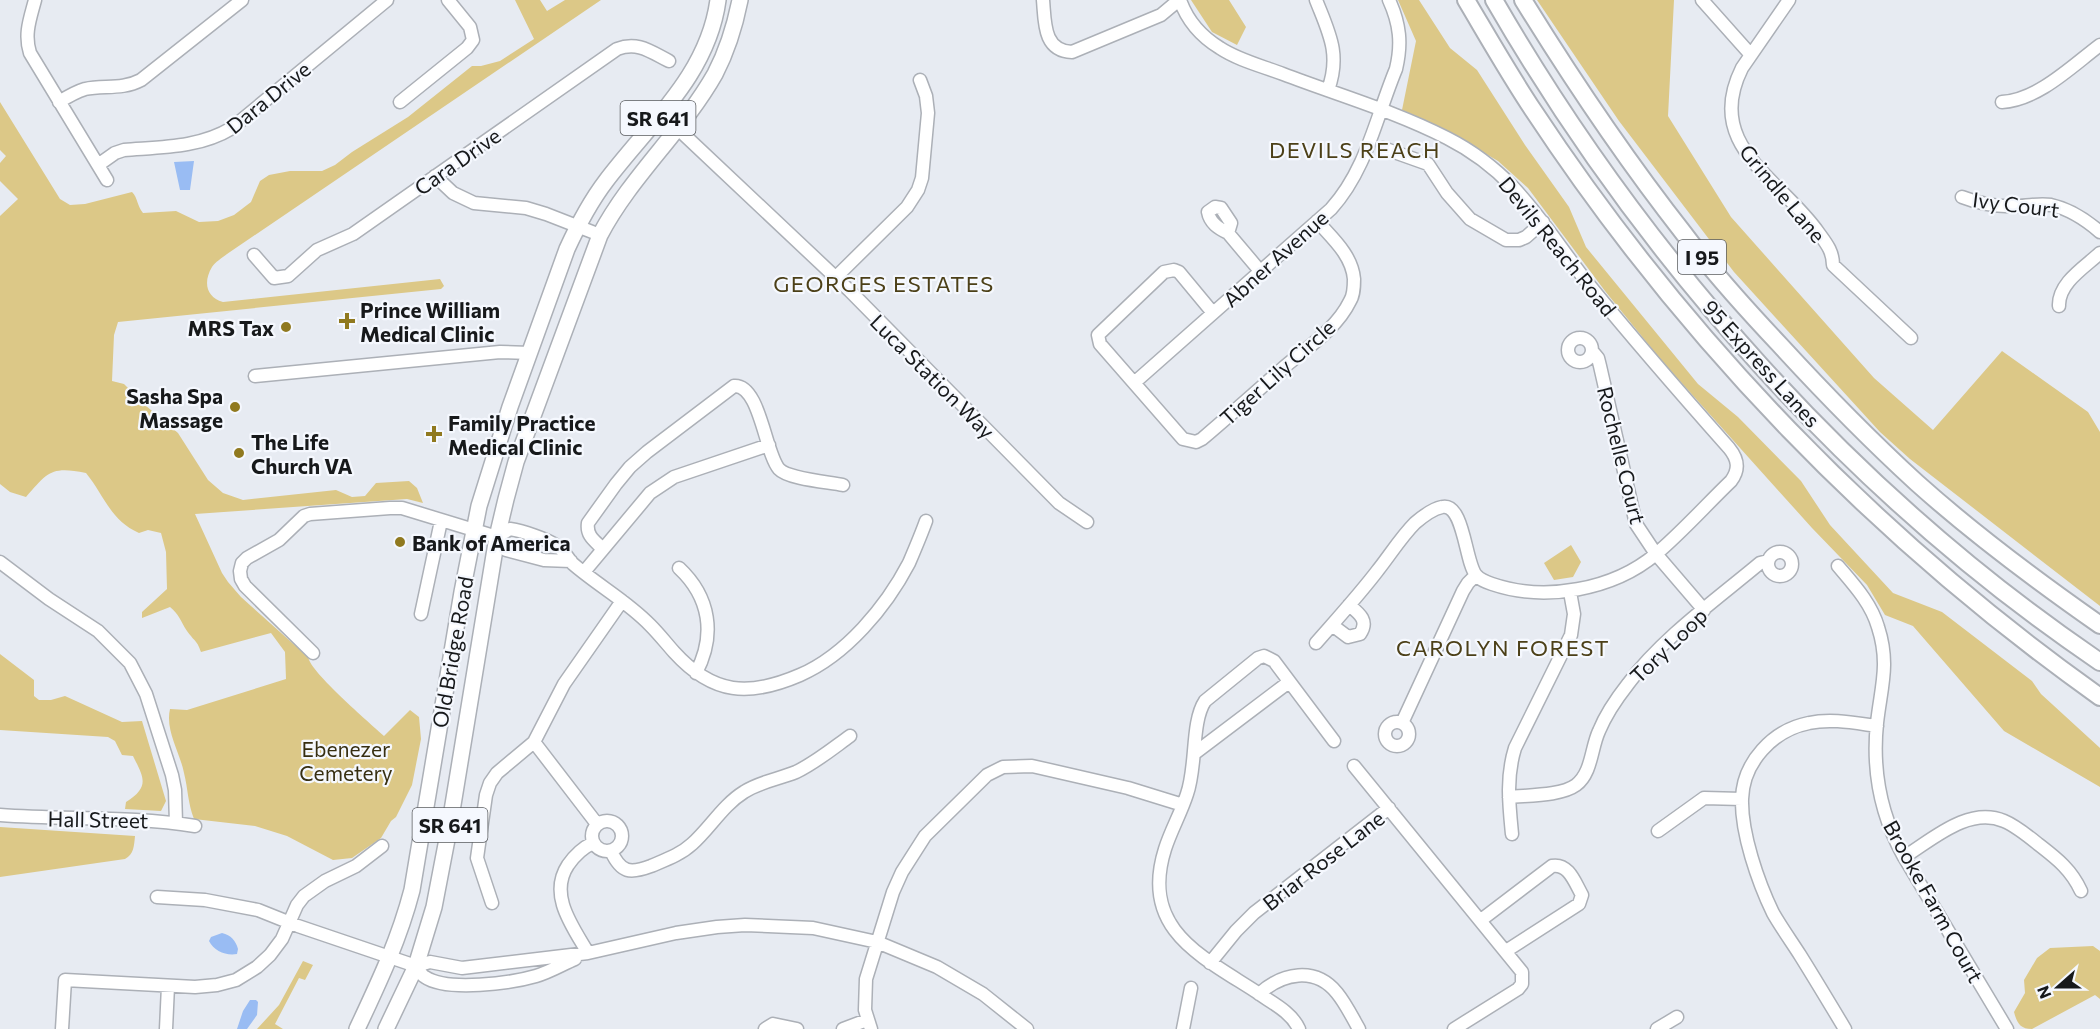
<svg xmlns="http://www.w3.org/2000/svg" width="2100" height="1029" font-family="Commissioner,sans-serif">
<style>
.green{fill:#dcc887}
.water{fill:#99bcf3}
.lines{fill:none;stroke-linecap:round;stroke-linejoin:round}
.minor-casing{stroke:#acb0b7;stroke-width:15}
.major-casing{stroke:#acb0b7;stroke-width:18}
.highway-casing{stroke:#acb0b7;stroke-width:20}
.minor{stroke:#fff;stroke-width:12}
.major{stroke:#fff;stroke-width:15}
.highway{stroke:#fff;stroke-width:16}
.poi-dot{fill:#90791f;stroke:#f5f8fe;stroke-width:2}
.labels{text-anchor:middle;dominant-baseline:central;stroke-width:4.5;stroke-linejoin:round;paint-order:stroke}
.shield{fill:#f5f8fe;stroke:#5a5c5f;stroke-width:1.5}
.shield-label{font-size:20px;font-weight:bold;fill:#17191b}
.street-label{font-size:21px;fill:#17191b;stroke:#f5f8fe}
.poi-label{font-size:21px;font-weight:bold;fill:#17191b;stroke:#f5f8fe;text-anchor:start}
.park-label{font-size:21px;fill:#372f11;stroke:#f5f8fe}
.neighbourhood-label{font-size:22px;letter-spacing:1.5px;fill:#4c4018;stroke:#f5f8fe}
</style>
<rect width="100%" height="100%" fill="#e7ebf2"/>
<path class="green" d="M515 0H540L547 11 565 0H601L227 254C222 258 215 262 212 267 203 282 206 297 223 302L440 279 444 286 441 289 118 322 114 335 112 381 124 384 145 405 178 433 208 480 223 493 243 500 336 490 352 497 365 496 376 483 409 481 417 488 423 503 407 499 195 514 222 573 228 582 241 597 308 657C311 673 369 722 384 736L410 710 419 717 421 739 412 785 396 817 391 821 381 838 352 858 333 860 287 836 255 826 194 819C188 804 188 789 184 773 180 752 165 731 170 709L187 710 286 679 285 652 271 633 201 652C197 640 194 641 187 631 181 622 179 614 170 607L142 618V612L167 589 166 552 161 533 148 530 139 533C110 520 104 495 86 473 51 466 48 472 26 497L10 492 0 484V216L18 199 0 181V163L6 156 0 150V102L60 199 70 205 85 204 132 192C138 198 137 206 143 213L176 211 199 222 218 221 234 215 251 202 260 181 269 175 290 171H322L335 165 352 152 408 117 472 66H481L500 61 534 39Z
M1191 0H1229L1246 27 1237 45 1212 32Z
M1398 0H1419L1450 48 1477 70 1525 145 1569 207 1586 247 1698 384 1738 417 1801 481 1830 525 1893 593 1942 612 2032 681 2041 694 2100 748V787L2004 731 1913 626 1885 615 1867 585 1812 528 1661 360 1605 291 1528 188 1498 161 1436 125 1402 110 1416 41Z
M1537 0H1674L1668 116 1731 217 1874 378 1933 430 2002 351 2088 412 2100 432V606L1910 459 1880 432 1734 272 1619 121Z
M1571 545 1581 562 1573 577 1554 580 1544 563Z
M0 654 34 680V696L39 700H51L65 696 122 722 142 721 166 801 161 811 125 809 126 802C150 787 144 778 133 756L122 755 115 741 108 737 0 730Z
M0 827 135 836C134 846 134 854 125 859L0 877Z
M2093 946 2100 951V999L2095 995 2032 1029C2020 1029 2017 1023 2014 1012L2025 993 2024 980 2037 958 2050 948Z
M303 961 313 965 305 980 299 978 275 1024 283 1029H257L279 1005Z"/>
<path class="water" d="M194 161 190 190H180L174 162Z
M222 933C231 935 236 941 238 949L237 954C226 956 214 951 209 941L211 937Z
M250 1000H256L258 1002 257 1015 247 1029H237L243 1011Z"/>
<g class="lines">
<defs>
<path id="minor" d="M35 0C30 19 24 34 30 53L107 180
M1043 0C1045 22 1043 51 1072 52L1161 15 1179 0
M1180 0C1187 20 1202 37 1220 48 1238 60 1262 66 1283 74 1338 95 1394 111 1447 138 1518 174 1544 228 1590 286 1635 341 1682 395 1729 448 1738 459 1740 469 1731 481 1706 505 1682 532 1656 554 1613 590 1545 602 1492 584 1486 582 1480 580 1476 575 1465 562 1464 502 1442 507 1432 509 1422 517 1415 523 1401 537 1390 555 1378 570 1359 595 1337 619 1316 643
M1316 0C1329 33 1341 54 1328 90
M1702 0 1751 55
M1789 0 1742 68C1703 146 1780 178 1818 232 1826 243 1833 251 1833 265L1911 338
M59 102C67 97 75 92 85 89 104 85 122 90 141 80L242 0
M400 102 467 48 473 40 470 27 448 0
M2002 102C2038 100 2072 66 2100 45
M677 128 850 291 1059 503 1087 522
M1383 148 1428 164 1447 193 1470 219 1506 240H1519L1526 237 1543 222
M98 165 115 153 124 150C161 147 199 148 232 128L387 0
M435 176 453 193 474 203 526 208 546 214 600 235
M1962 197C1980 204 1998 207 2017 206 2029 206 2039 203 2051 205 2070 209 2085 219 2100 232
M1215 207 1221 208 1231 223 1228 233C1218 228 1210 223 1208 212Z
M1228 233 1260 271
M254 255 274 278 288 276 317 250 353 234 617 49C638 41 651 52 669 61
M835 278 907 207 918 190 922 178 928 113 926 96 920 80
M2059 306C2058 283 2085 267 2100 253
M1213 313 1179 272 1174 270 1164 272 1098 335 1100 344 1183 439 1196 442 1202 439C1229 416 1255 393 1282 369 1305 349 1336 330 1350 301 1354 295 1354 286 1354 279 1352 255 1332 238 1317 221
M1568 350a12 12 0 1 1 24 0a12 12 0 1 1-24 0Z
M1593 352 1598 358 1600 366 1636 524 1656 554 1704 610
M255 376 500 352 530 353
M1134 383 1331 209C1367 169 1376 117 1396 69 1402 44 1400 24 1389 0
M497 537 510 529C523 531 547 539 557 546 564 550 567 557 572 563 597 585 627 601 650 625 659 634 666 643 674 652 713 695 749 697 800 675 846 655 886 607 909 563 915 549 921 535 926 521
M603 549C595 541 586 536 588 523L616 484 630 467 647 452 734 386C760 384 765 453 779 469 788 479 829 482 843 485
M1768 564a12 12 0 1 1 24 0a12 12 0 1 1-24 0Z
M0 562 49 599 98 631 130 663 146 694 172 775 175 790 176 823
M1838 566C1854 585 1871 603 1878 627 1890 664 1881 687 1877 723 1872 771 1881 816 1904 857L2007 1029
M679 568C710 597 716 635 696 673
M584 572 650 493 674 477 769 445
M421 614 441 521
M1332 625 1348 637 1360 634C1369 621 1360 614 1349 605
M313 653 245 586 241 579 240 571 242 563 247 558 279 540 304 516 310 514 390 508H402L497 537 506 550 544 560 571 561
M1385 734a12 12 0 1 1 24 0a12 12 0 1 1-24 0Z
M1402 723 1463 591 1468 583 1476 575
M534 742 597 824
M1195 753 1289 682
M1354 766 1522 972V984L1518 989 1454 1029
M1509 797C1528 795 1561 796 1576 785 1592 773 1591 748 1599 731 1606 714 1617 698 1628 684 1661 639 1717 599 1760 563L1768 561
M0 815C65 820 130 816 195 826
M592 836a15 15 0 1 1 30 0a15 15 0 1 1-30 0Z
M1658 831 1704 798 1742 799
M1512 834C1509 804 1506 777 1515 748L1571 635 1574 614 1570 592
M611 851C621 873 630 874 651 866 665 860 680 855 692 844 710 828 723 805 744 792 759 782 779 779 796 772 815 763 832 749 850 736
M1904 857C1932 840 1968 806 2004 821 2016 826 2027 835 2038 844 2056 858 2071 869 2081 891
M157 897 205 900 258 910 298 926 416 966C419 970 421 975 425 977 447 992 512 983 536 976 550 972 563 964 575 959
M492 903 477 858 486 795 490 783 497 773 534 742 564 684 622 601
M1481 920 1552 866C1569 863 1575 883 1582 895L1579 904 1506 951
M588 953C573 927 548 895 568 865 575 855 582 848 593 843
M1210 963 1236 931 1254 913 1389 808
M416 966 430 962 462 968 588 953 676 933 717 927 745 925 813 928 877 942 937 967 983 994 1027 1029
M1259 994C1282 973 1315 966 1337 993 1346 1004 1352 1017 1359 1029
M62 1029 65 980 195 987 217 985 236 980 257 967 270 955 282 939 297 905 304 896 325 881 356 866 382 846
M166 1029 168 986
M765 1029 773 1024 797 1029
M843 1029 867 1020
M871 1029 865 1010 866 979 893 892 902 872 925 836 987 775 1003 767 1032 766 1128 788 1183 805
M1183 1029 1191 988
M1299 1029C1291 1011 1270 1002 1255 991 1199 955 1140 928 1165 849 1171 830 1181 813 1187 794 1197 766 1191 722 1205 701L1258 658 1264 656 1274 661 1334 741
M1657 1029 1677 1017
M1845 1029C1830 1004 1815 979 1800 955 1791 941 1781 927 1773 913 1758 882 1741 833 1742 799 1743 762 1773 730 1809 723 1831 718 1855 723 1877 726"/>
<path id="major" d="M357 1029C379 982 399 940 412 890L462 592 479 506 510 407 567 249C578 225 590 202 606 181 649 124 708 75 718 0
M386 1029 416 966 434 907 449 829 497 537 506 499 516 462 600 235C631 176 682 132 715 74 727 51 735 25 740 0"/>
<path id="highway" d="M1466 0C1488 37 1509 74 1533 110 1684 339 1876 538 2100 697
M1494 0C1643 258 1853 495 2100 662
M1523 0C1573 81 1626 160 1685 235 1714 274 1747 310 1780 345 1824 393 1869 439 1917 483 1975 535 2037 581 2100 625"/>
</defs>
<use href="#minor" class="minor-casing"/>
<use href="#major" class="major-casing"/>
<use href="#highway" class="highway-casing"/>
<use href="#minor" class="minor"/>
<use href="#major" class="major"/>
<use href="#highway" class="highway"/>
</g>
<g class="poi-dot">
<path d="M344 312h6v6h6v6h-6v6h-6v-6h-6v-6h6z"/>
<circle cx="286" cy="327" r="6"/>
<circle cx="235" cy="407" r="6"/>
<path d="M431 425h6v6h6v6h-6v6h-6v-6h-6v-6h6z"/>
<circle cx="239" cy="453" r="6"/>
<circle cx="400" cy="542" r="6"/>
</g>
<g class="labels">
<g class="shield">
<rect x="620.5" y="101" width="75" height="34" rx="4.5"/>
<rect x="1678" y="240" width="48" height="34" rx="4.5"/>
<rect x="412.5" y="808" width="75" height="34" rx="4.5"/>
</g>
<g class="shield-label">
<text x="658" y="118">SR 641</text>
<text x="1702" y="257">I 95</text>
<text x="450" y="825">SR 641</text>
</g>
<g class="street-label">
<text transform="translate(268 97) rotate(-39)">Dara Drive</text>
<text transform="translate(457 161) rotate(-35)">Cara Drive</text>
<text transform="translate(1783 193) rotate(50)">Grindle Lane</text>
<text transform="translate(2016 204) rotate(7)">Ivy Court</text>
<text transform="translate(1558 246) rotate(51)">Devils Reach Road</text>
<text transform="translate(1275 258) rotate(-42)">Abner Avenue</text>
<text transform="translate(1762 363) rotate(48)">95 Express Lanes</text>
<text transform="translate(1277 372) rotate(-42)">Tiger Lily Circle</text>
<text transform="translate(933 376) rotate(45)">Luca Station Way</text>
<text transform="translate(1622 455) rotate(76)">Rochelle Court</text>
<text transform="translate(1668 645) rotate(-44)">Tory Loop</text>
<text transform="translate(452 652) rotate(-80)">Old Bridge Road</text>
<text transform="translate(98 819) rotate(1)">Hall Street</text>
<text transform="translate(1323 860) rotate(-38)">Briar Rose Lane</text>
<text transform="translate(1934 901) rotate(61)">Brooke Farm Court</text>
</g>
<g class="poi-label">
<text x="360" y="309">Prince William<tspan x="360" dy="24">Medical Clinic</tspan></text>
<text x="274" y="327" text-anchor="end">MRS Tax</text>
<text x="223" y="395" text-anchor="end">Sasha Spa<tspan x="223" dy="24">Massage</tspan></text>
<text x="448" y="422">Family Practice<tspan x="448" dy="24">Medical Clinic</tspan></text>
<text x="251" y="441">The Life<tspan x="251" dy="24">Church VA</tspan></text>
<text x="412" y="542">Bank of America</text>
</g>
<g class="park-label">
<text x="346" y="748">Ebenezer<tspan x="346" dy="24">Cemetery</tspan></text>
</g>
<g class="neighbourhood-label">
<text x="1355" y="149">DEVILS REACH</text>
<text x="884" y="283">GEORGES ESTATES</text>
<text x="1503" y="647">CAROLYN FOREST</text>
</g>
</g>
<g transform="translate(2058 987) rotate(249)" stroke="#f5f8fe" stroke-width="4.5" paint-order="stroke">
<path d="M0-4.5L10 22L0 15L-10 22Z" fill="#17191b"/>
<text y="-9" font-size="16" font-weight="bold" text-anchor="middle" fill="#17191b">N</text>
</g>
</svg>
